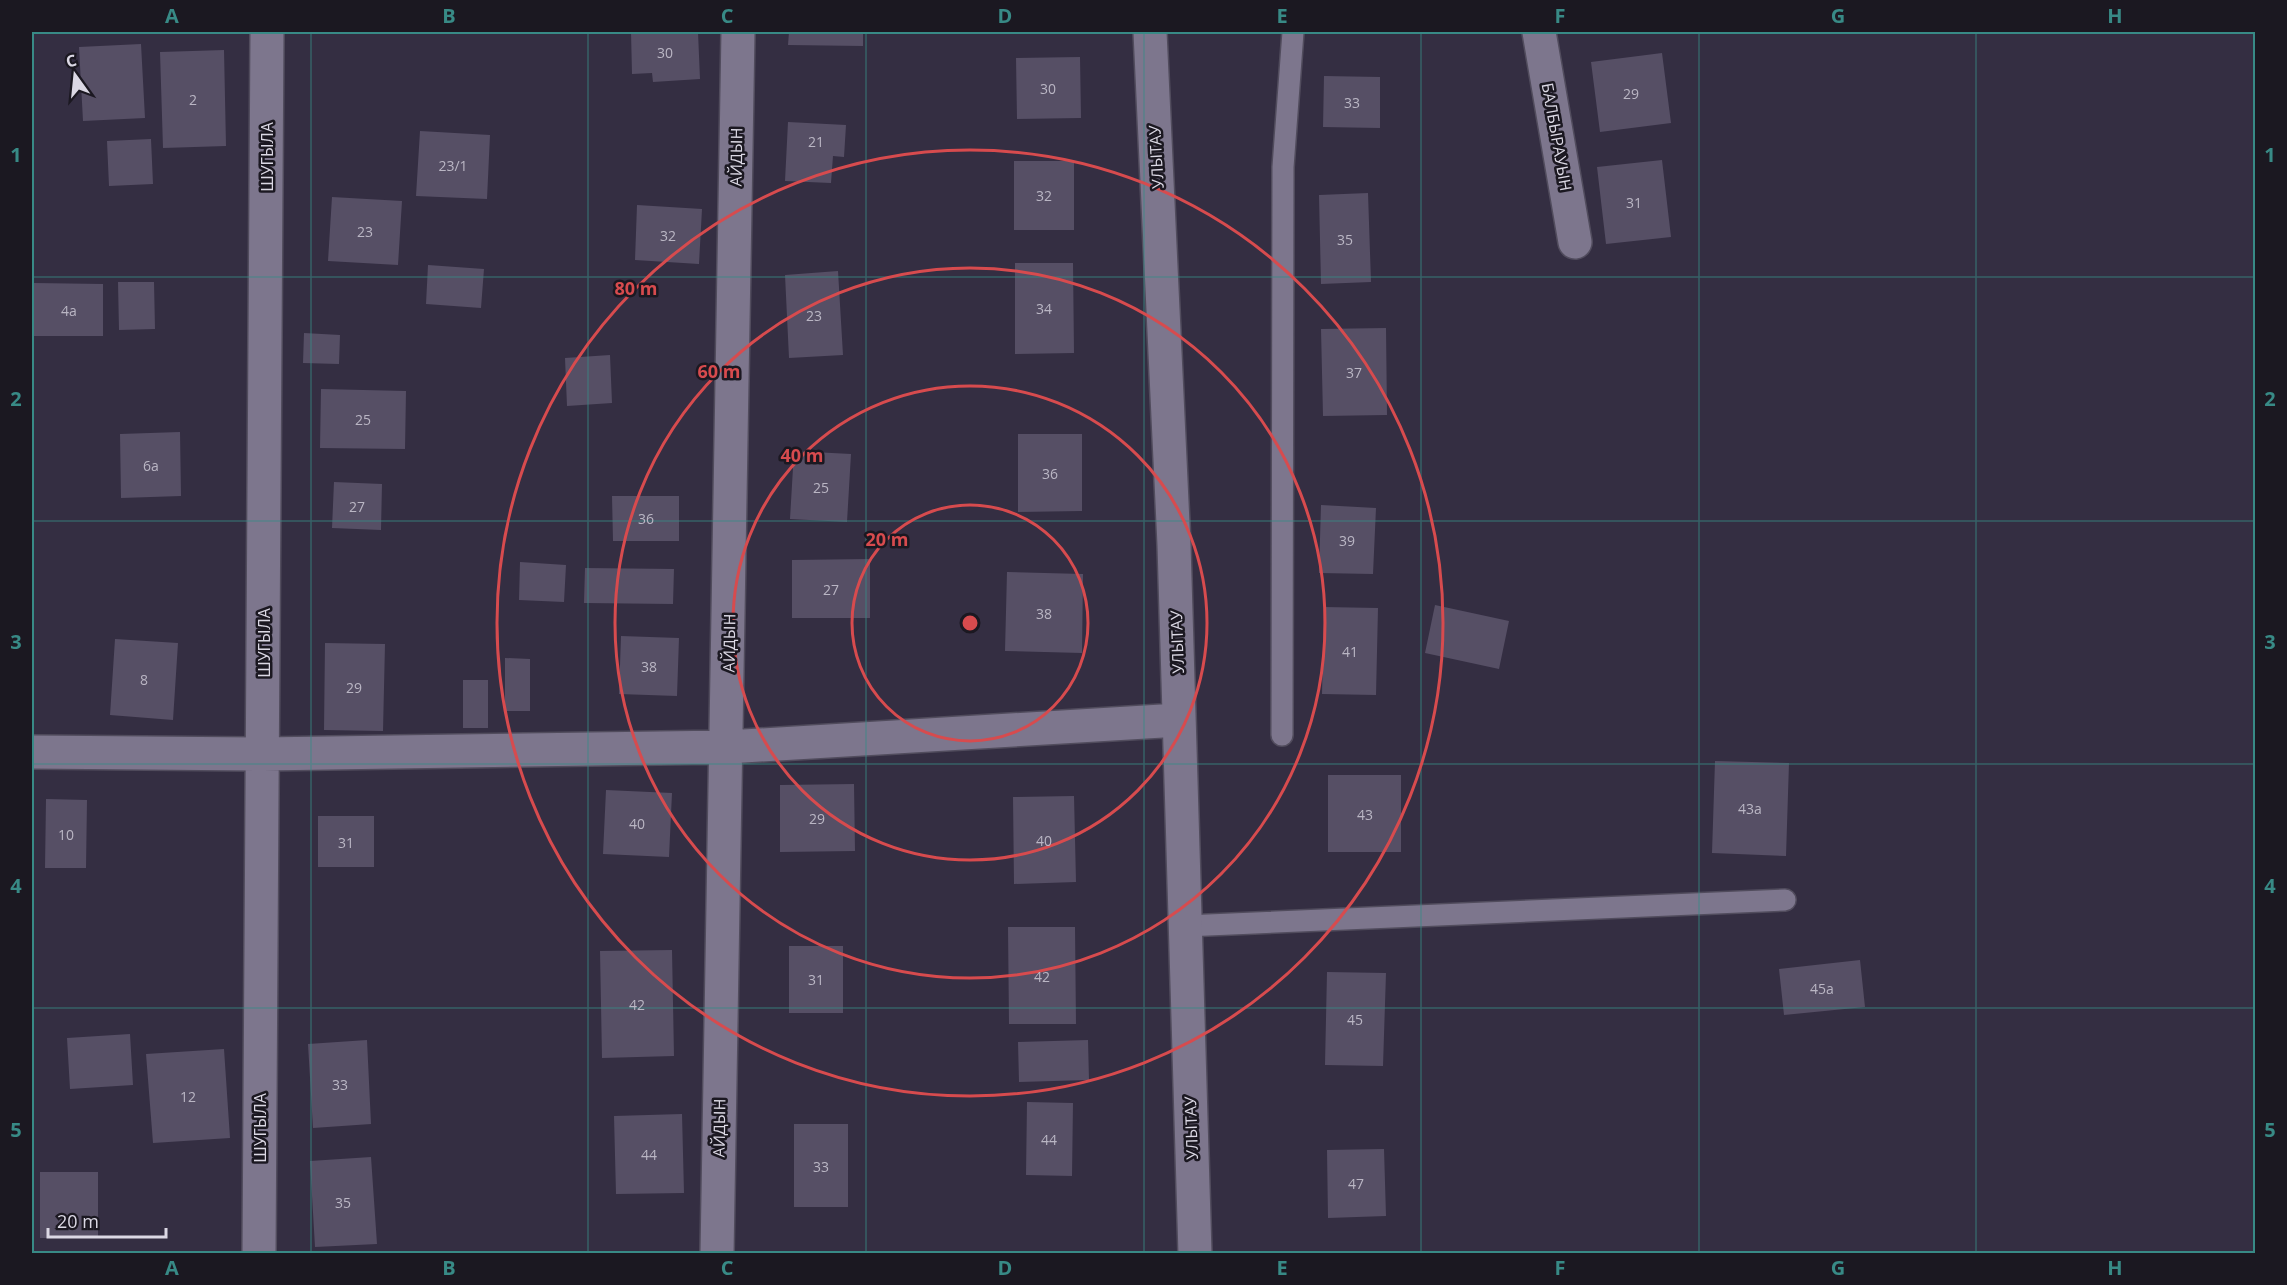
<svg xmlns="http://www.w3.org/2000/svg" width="2287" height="1285" font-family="'Open Sans',sans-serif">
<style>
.building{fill:#564f65}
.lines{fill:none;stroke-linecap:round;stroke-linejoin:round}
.service-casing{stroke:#514c5d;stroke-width:24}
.minor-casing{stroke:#514c5d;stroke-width:36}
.service{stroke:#7d768d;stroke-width:21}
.minor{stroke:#7d768d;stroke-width:33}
.grid{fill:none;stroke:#388a86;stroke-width:1.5;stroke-opacity:0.55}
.ring{fill:none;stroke:#d74b4e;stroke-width:3}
.labels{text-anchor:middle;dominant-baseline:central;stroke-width:5;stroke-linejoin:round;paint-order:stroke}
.number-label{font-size:14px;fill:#bab6c4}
.street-label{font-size:16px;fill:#dbd8e4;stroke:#1b1821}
.centre{fill:#d74b4e;stroke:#1b1821;stroke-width:3}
.ring-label{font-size:18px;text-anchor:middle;font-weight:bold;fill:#d74b4e;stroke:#1b1821;stroke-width:5;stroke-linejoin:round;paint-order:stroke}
.neatline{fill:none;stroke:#388a86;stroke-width:2}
.grid-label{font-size:20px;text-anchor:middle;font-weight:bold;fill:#388a86}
</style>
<rect width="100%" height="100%" fill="#342e42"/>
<path class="building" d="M631 32H698L700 79 653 82 652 73 632 74Z
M789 32H863V46L788 45Z
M141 44 145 118 83 121 79 47Z
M224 50 226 146 163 148 160 52Z
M1662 53 1671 123 1600 132 1591 62Z
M1080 57 1081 118 1017 119 1016 58Z
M1324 76 1380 77V128L1323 127Z
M788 122 846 125 844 157 833 156 831 183 785 181Z
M420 131 490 135 487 199 416 196Z
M151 139 153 184 109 186 107 141Z
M1662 160 1671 237 1606 244 1597 167Z
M1014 161H1074V230H1014Z
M1368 193 1371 282 1321 284 1319 195Z
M332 197 402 201 398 265 328 261Z
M637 205 702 209 699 264 635 260Z
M1015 263H1073L1074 353 1015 354Z
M428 265 484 269 481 308 426 304Z
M838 271 843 355 789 358 785 275Z
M118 282H154L155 329 119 330Z
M34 283 103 284V336H34Z
M1386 328 1387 415 1323 416 1321 329Z
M304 333 340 335 339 364 303 363Z
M610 355 612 403 567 406 565 358Z
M321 389 406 391 405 449 320 448Z
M180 432 181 496 121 498 120 434Z
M1018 434H1082V511L1018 512Z
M794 451 851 454 847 522 790 519Z
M334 482 382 484 381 530 332 528Z
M612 496H679V541H613Z
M1321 505 1376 508 1373 574 1319 573Z
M870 559V618H792V560Z
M520 562 566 565 564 602 519 600Z
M585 568 674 569 673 604 584 603Z
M1007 572 1083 574 1082 653 1005 651Z
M1435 605 1509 621 1499 669 1425 653Z
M1324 607 1378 608 1376 695 1322 694Z
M621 636 679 638 677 696 619 694Z
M115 639 178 643 173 720 110 715Z
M325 643 385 644 383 731 324 730Z
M505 658 530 659V711H505Z
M463 680H488V728H463Z
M1715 761 1789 763 1786 856 1712 853Z
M1328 775H1401V852H1328Z
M854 784 855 851 780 852V785Z
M606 790 672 793 669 857 603 854Z
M1074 796 1076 882 1014 884 1013 797Z
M46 799 87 800 86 868H45Z
M318 816H374V867H318Z
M1008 927H1075L1076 1024H1009Z
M789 946H843V1013H789Z
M672 950 674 1056 602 1058 600 951Z
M1860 960 1865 1007 1784 1015 1779 969Z
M1327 972 1386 973 1383 1066 1325 1065Z
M130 1034 133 1085 70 1089 67 1038Z
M367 1040 371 1124 313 1128 308 1044Z
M1088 1040 1089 1080 1019 1082 1018 1042Z
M224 1049 230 1138 153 1143 146 1054Z
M1027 1102 1073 1103 1072 1176 1026 1175Z
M682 1114 684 1193 616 1194 614 1116Z
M794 1124H848V1207H794Z
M1384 1149 1386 1216 1328 1218 1327 1150Z
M371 1157 377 1244 315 1247 310 1161Z
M40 1172H98V1238H40Z"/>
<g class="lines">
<defs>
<path id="service" d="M1282 735 1283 167 1293 32
M1185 926 1785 900"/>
<path id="minor" d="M1150 32 1174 545 1195 1254
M1539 32 1575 242
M32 752 263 754 727 747 1179 720
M259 1254 267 32
M717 1254 738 32"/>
</defs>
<use href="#service" class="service-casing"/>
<use href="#minor" class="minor-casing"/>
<use href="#service" class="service"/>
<use href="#minor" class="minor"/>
</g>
<path class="grid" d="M311 32V1254M588 32V1254M866 32V1254M1144 32V1254M1421 32V1254M1699 32V1254M1976 32V1254M32 277H2256M32 521H2256M32 764H2256M32 1008H2256"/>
<g class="ring">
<circle cx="970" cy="623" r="118"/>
<circle cx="970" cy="623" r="237"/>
<circle cx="970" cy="623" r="355"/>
<circle cx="970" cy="623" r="473"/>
</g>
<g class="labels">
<g class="number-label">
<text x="665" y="52">30</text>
<text x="1048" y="88">30</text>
<text x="1631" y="93">29</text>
<text x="193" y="99">2</text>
<text x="1352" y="102">33</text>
<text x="816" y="141">21</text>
<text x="453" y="165">23/1</text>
<text x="1044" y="195">32</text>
<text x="1634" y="202">31</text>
<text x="365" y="231">23</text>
<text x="668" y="235">32</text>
<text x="1345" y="239">35</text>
<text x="1044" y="308">34</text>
<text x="69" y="310">4а</text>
<text x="814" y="315">23</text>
<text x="1354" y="372">37</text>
<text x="363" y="419">25</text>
<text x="151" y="465">6а</text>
<text x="1050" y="473">36</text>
<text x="821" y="487">25</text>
<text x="357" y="506">27</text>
<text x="646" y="518">36</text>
<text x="1347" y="540">39</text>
<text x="831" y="589">27</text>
<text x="1044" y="613">38</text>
<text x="1350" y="651">41</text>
<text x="649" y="666">38</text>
<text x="144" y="679">8</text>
<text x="354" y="687">29</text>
<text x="1750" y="808">43а</text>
<text x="1365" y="814">43</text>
<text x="817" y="818">29</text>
<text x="637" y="823">40</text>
<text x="66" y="834">10</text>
<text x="1044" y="840">40</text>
<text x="346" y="842">31</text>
<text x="1042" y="976">42</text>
<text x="816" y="979">31</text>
<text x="1822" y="988">45а</text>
<text x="637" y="1004">42</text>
<text x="1355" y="1019">45</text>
<text x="340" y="1084">33</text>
<text x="188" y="1096">12</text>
<text x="1049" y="1139">44</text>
<text x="649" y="1154">44</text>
<text x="821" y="1166">33</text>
<text x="1356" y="1183">47</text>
<text x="343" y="1202">35</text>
</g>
<g class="street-label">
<text transform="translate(1557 137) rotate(80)">БАЛБЫРАУЫН</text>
<text transform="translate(267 157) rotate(-90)">ШУГЫЛА</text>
<text transform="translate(736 157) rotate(-89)">АЙДЫН</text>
<text transform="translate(1156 157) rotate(-93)">УЛЫТАУ</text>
<text transform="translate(1177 642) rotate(-92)">УЛЫТАУ</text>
<text transform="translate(264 643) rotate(-90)">ШУГЫЛА</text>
<text transform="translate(729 643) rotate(-89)">АЙДЫН</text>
<text transform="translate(260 1128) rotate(-90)">ШУГЫЛА</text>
<text transform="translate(719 1128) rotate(-89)">АЙДЫН</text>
<text transform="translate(1191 1128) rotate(-92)">УЛЫТАУ</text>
</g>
</g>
<circle cx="970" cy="623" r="9" class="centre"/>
<g class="ring-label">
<text x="636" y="295">80 m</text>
<text x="719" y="378">60 m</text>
<text x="802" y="462">40 m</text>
<text x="887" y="546">20 m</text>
</g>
<rect width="2287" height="1285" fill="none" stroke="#1b1821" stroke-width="66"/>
<g transform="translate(75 75) rotate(345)" stroke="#1b1821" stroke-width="4.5" paint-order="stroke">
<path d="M0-4.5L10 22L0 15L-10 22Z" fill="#dbd8e4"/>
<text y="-9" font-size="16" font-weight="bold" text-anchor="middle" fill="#dbd8e4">С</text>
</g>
<path d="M48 1228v9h118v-9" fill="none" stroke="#dbd8e4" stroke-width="3"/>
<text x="57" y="1228" font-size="18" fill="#dbd8e4" stroke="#1b1821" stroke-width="4.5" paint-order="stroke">20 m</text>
<rect x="33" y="33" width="2221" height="1219" class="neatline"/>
<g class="grid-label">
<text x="172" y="23">A</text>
<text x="449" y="23">B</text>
<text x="727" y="23">C</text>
<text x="1005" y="23">D</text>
<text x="1282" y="23">E</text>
<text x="1560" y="23">F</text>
<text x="1838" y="23">G</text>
<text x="2115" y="23">H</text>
<text x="16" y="162">1</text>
<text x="2270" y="162">1</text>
<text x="16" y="406">2</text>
<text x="2270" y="406">2</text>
<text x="16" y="649">3</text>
<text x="2270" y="649">3</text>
<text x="16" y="893">4</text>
<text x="2270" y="893">4</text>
<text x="16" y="1137">5</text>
<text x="2270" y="1137">5</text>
<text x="172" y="1275">A</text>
<text x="449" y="1275">B</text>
<text x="727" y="1275">C</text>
<text x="1005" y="1275">D</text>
<text x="1282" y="1275">E</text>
<text x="1560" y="1275">F</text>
<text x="1838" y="1275">G</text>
<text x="2115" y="1275">H</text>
</g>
</svg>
